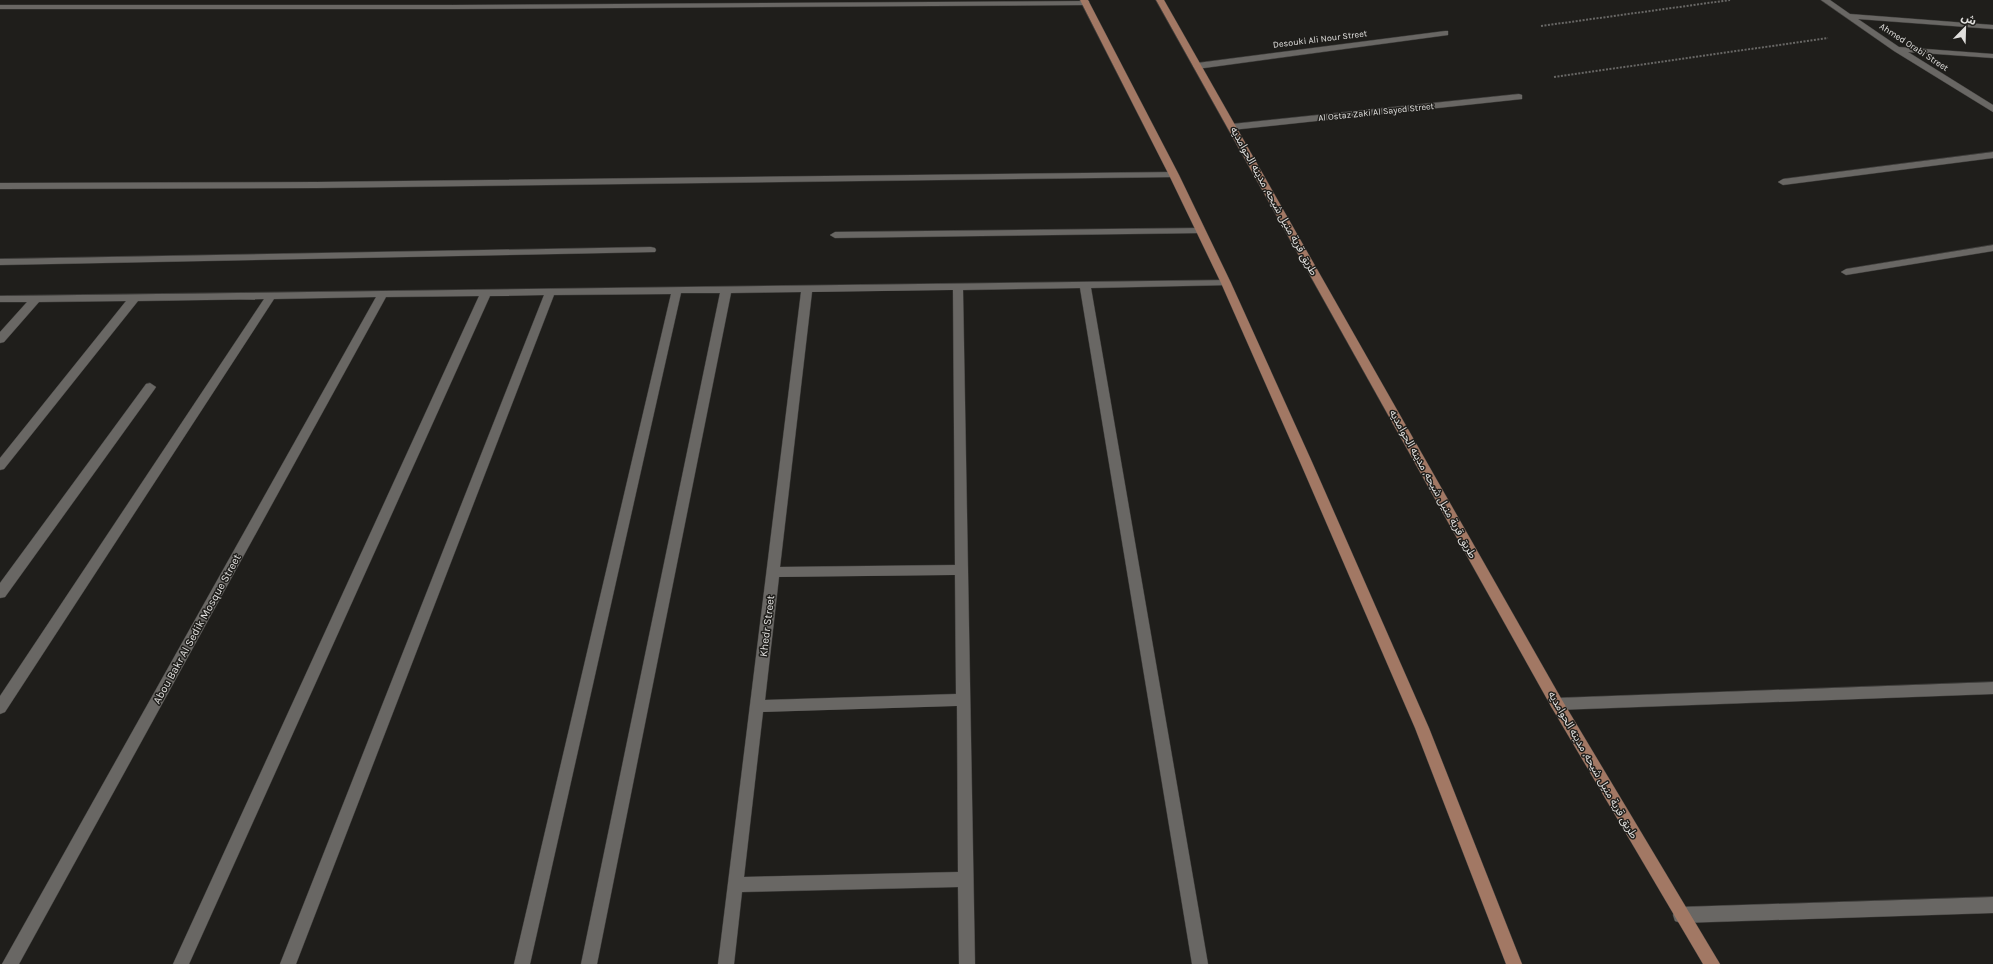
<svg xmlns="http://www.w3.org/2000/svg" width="1993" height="964" font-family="Karla,'Noto Sans Arabic',sans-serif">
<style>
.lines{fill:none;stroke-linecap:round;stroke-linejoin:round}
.minor-casing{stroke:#3d3c3a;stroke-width:1}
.major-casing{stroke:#3d3c3a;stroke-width:1}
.path{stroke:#686765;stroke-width:2;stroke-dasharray:2 1.5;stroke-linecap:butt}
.minor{fill:#696764;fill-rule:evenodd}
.major{fill:#a27864;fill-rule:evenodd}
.labels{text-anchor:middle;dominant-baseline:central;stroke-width:3;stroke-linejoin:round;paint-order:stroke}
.far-street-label{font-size:9px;fill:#e0dfdd;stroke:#1f1e1b}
.street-label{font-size:11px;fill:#e0dfdd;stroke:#1f1e1b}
</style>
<rect width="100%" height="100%" fill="#1f1e1b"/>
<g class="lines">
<defs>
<path id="minor" d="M1821 0H1830L1850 14 1993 25V29L1858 19 1899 47 1993 54V58L1908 52 1993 105V112L1894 51Z
M1086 1H1089V5L452 9H0V5H452Z
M1445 31H1448V35L1197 69 1193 66 1197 63Z
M1519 94 1522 95V99L1232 130 1228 127 1232 124Z
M1993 152V158L1783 185 1778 182 1783 179Z
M1174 172 1177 173V177L317 188 0 189V183L317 182Z
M1200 228 1205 231 1203 233 835 238 830 235 835 232Z
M1993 245V251L1846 275 1841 272 1846 269Z
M651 247 655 248 656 250 655 252 0 265V259Z
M1226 280 1231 283 1230 285 1091 288 1208 964H1192L1080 288 963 290 975 964H959L958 887 742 892 734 964H718L801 292 731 293 597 964H581L720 293H681L530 964H514L671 294 554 295 296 964H280L544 295 490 296 189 964H173L479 296 386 297 19 964H2L376 297 274 299 5 712 0 714V696L264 299 138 301 4 469 0 470V458L126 301 39 302 4 342 0 343V332L27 302H0V296ZM953 290 955 565 780 567 812 292ZM955 575 956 694 765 700 779 577ZM957 706 958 872 744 877 763 712Z
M150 383 156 387 154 390 5 597 0 598V583L146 384Z
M1993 682V694L1557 710 1552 708 1550 704 1552 700 1557 698Z
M1993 897V913L1681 923 1675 921 1673 915 1675 909 1681 907Z"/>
<path id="major" d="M1080 0H1088L1179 175 1231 283 1312 462 1429 728 1522 964H1506L1415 728 1300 462 1221 283 1169 175Z
M1156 0H1164L1562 700 1720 964H1703L1552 708Z"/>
</defs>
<use href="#minor" class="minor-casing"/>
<use href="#major" class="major-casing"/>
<path class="path" d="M1541 26 1730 0
M1554 77 1828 38"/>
<use href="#minor" class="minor"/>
<use href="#major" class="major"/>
</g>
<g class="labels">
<g class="far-street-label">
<text transform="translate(1320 39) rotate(-7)">Desouki Ali Nour Street</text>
<text transform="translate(1914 47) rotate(33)">Ahmed Orabi Street</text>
<text transform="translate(1376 112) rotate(-6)">Al Ostaz Zaki Al Sayed Street</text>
</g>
<g class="street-label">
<text transform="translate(1274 201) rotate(61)">طريق قرية منيل شيحه, مدينه الحوامديه</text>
<text transform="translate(1433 484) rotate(61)">طريق قرية منيل شيحه, مدينه الحوامديه</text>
<text transform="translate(767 626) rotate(-83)">Khedr Street</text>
<text transform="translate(197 629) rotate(-61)">Abou Bakr Al Sedik Mosque Street</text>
<text transform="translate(1593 765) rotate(60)">طريق قرية منيل شيحه, مدينه الحوامديه</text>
</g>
</g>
<g transform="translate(1965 28) rotate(23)" stroke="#1f1e1b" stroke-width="3" paint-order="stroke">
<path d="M0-3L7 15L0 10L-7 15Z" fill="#e0dfdd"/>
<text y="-6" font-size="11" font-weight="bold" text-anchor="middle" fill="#e0dfdd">ش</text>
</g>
</svg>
